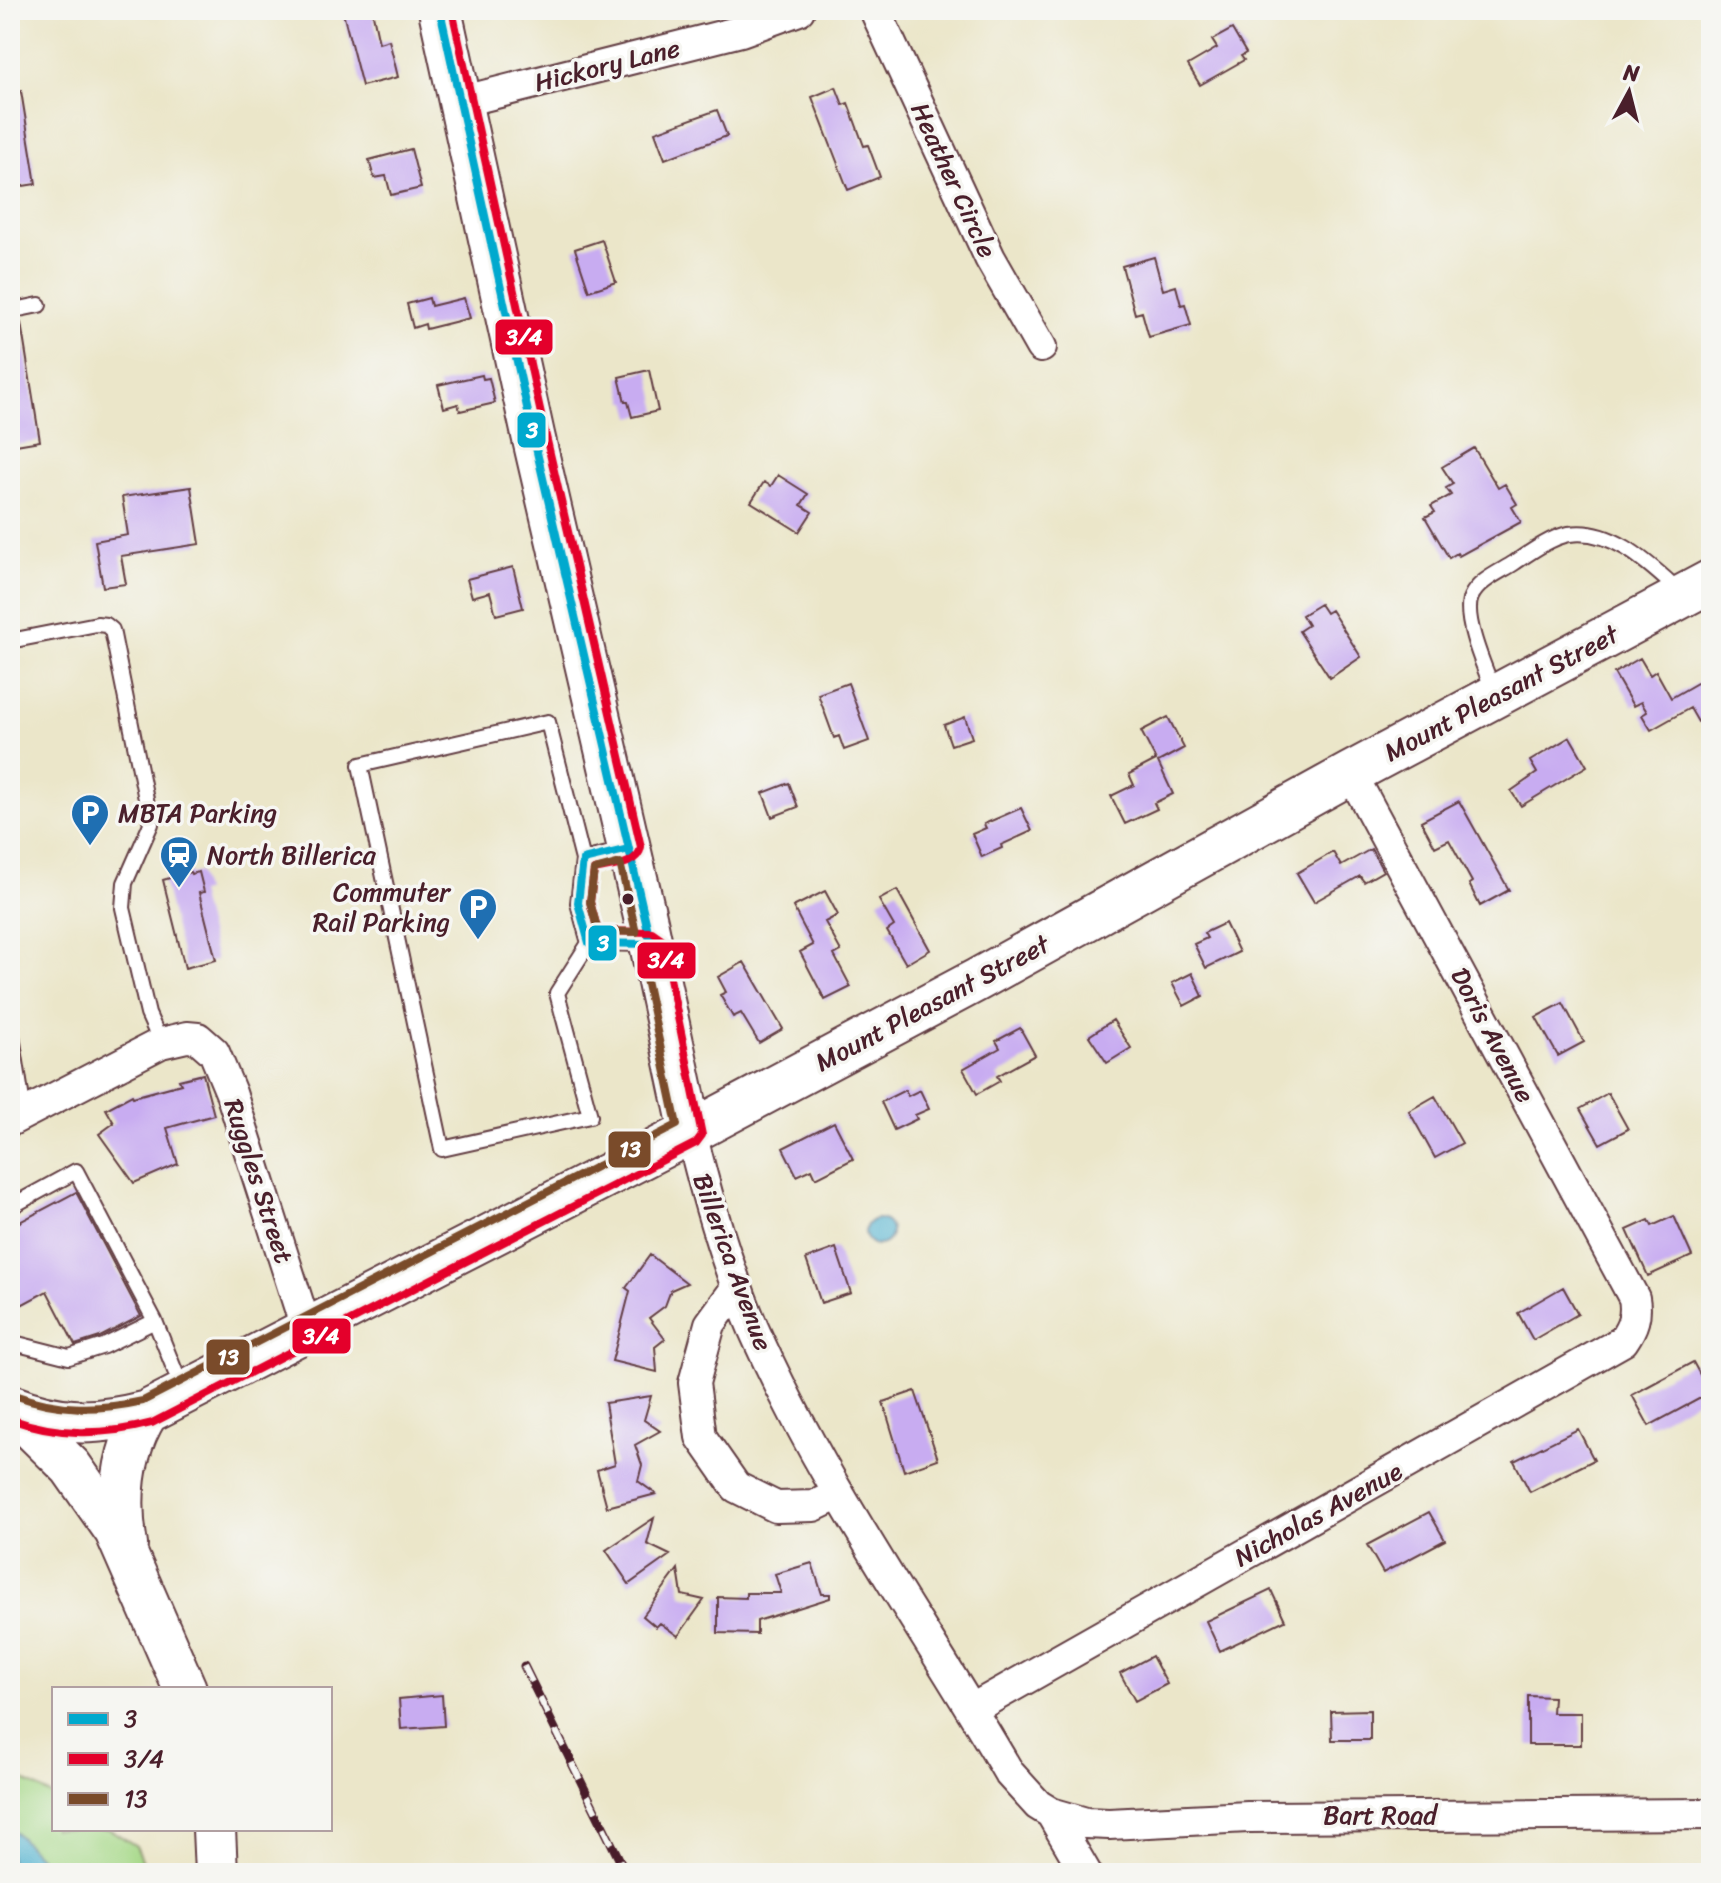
<svg xmlns="http://www.w3.org/2000/svg" width="1721" height="1883" font-family="Sriracha,sans-serif">
<style>
.green{fill:#a5d887;stroke:#787c59;stroke-width:2}
.water{fill:#51b2d0;stroke:#4e687e;stroke-width:2}
.building{fill:#c8acf1}
.lines{fill:none;stroke-linecap:round;stroke-linejoin:round}
.lane-casing{stroke:#623d43;stroke-width:18}
.street-casing{stroke:#623d43;stroke-width:34}
.secondary-casing{stroke:#623d43;stroke-width:46}
.lane{stroke:#fff;stroke-width:14}
.street{stroke:#fff;stroke-width:30}
.secondary{stroke:#fff;stroke-width:42}
.rail-casing{stroke:#4a1f2b;stroke-width:9}
.rail{stroke:#f6f6f2;stroke-width:6;stroke-dasharray:18;stroke-linecap:butt}
.bus-1-casing{stroke:#f6f6f2;stroke-width:14}
.bus-2-casing{stroke:#f6f6f2;stroke-width:14}
.bus-3-casing{stroke:#f6f6f2;stroke-width:14}
.bus-1{stroke:#00a9ce;stroke-width:8}
.bus-2{stroke:#e4002b;stroke-width:8}
.bus-3{stroke:#7a4b2a;stroke-width:8}
.bus-dot{fill:#4a1f2b;stroke:#f6f6f2;stroke-width:3}
.labels{text-anchor:middle;dominant-baseline:central;stroke-width:7;stroke-linejoin:round;paint-order:stroke}
.street-label{font-size:26px;fill:#4a1f2b;stroke:#f6f6f2}
.poi-label{font-size:26px;fill:#4a1f2b;stroke:#f6f6f2;text-anchor:start}
.line-badge{stroke:#f6f6f2;stroke-width:3}
.badge-label{font-size:22px;text-anchor:middle;font-weight:bold;fill:#fff}
</style>
<rect width="100%" height="100%" fill="#f6f6f2"/>
<filter id="ink" filterUnits="userSpaceOnUse"><feTurbulence type="fractalNoise" baseFrequency=".0125" numOctaves="2"/><feDisplacementMap in="SourceGraphic" scale="16" xChannelSelector="R" yChannelSelector="G"/><feConvolveMatrix kernelMatrix="1 2 1 2 8 2 1 2 1" color-interpolation-filters="sRGB"/></filter>
<filter id="wash" filterUnits="userSpaceOnUse"><feTurbulence type="fractalNoise" baseFrequency=".006" numOctaves="4" result="noise"/><feDisplacementMap in="SourceGraphic" scale="32" xChannelSelector="R" yChannelSelector="G"/><feGaussianBlur stdDeviation="1.8" result="paint"/><feColorMatrix in="noise" values="0 0 0 0 0 0 0 0 0 0 0 0 0 0 0 0 0 1.4 0 .05"/><feComposite in="paint" operator="in"/></filter>
<g filter="url(#wash)">
<rect width="100%" height="100%" fill="#ebe6c9"/>
<path class="green" d="M10 1772 54 1797V1829H109L136 1846 148 1873H54L10 1829Z"/>
<path class="water" d="M865 1232a13 13 0 1 1 26 0a13 13 0 1 1-26 0Z
M10 1829 17 1834 54 1873H10Z"/>
<g id="blocks">
<path class="building" d="M356 10H372L379 43 389 40 398 77 362 86 343 13Z
M1232 29 1246 53 1241 56 1244 60 1200 85 1188 65 1217 48 1212 40Z
M836 87 843 105 848 103 864 146 868 145 880 177 848 190 812 97Z
M21 91 36 184 10 188V92Z
M717 110 727 136 665 159 655 132Z
M411 149 421 188 391 195 386 176 374 178 369 160Z
M602 240 616 282 589 291 575 249Z
M1154 257 1163 290 1176 286 1181 305 1185 304 1191 325 1149 337 1142 312 1135 314 1122 266Z
M429 298 431 306 464 298 470 318 426 329 425 324 413 328 407 304Z
M21 323 40 441 10 446V324Z
M649 370 658 411 632 417 628 402H625L619 377Z
M482 375 483 379 489 378 495 403 460 411 458 404 444 408 438 385Z
M1474 448 1498 488 1505 484 1517 504 1512 507 1521 522 1459 556 1457 553 1449 558 1425 517 1435 512 1431 506 1451 495 1446 488 1453 484 1442 467Z
M778 475 808 494 801 505 812 512 799 532 751 502 764 482 771 486Z
M191 487 200 544 121 556 126 584 103 587 95 541 128 535 122 497Z
M513 567 523 608 496 615 490 592 472 597 467 579Z
M1320 604 1326 613 1331 610 1361 657 1330 678 1299 631 1308 625 1302 615Z
M1640 658 1650 675 1656 671 1671 698 1711 675V715L1698 722 1690 708 1651 730 1642 715 1647 712 1641 702 1633 706 1614 673Z
M848 683 869 741 844 750 839 736 834 738 818 694Z
M965 717 972 738 951 745 944 725Z
M1168 717 1184 748 1158 762 1173 794 1154 803 1157 809 1125 824 1111 796 1134 785 1129 774 1156 760 1141 731Z
M1570 737 1587 766 1521 806 1511 791 1537 773 1530 761Z
M789 783 798 807 772 817 763 793Z
M1459 801 1509 890 1480 906 1469 884 1472 882 1449 840 1435 847 1421 821Z
M1021 808 1032 831 1001 845 1002 848 982 857 972 834 986 828 984 824Z
M1371 849 1383 871 1364 882 1360 876 1314 902 1297 873 1333 852 1341 866Z
M190 872 191 874 199 872 204 892 199 893 216 960 185 968 163 880Z
M897 890 930 950 906 964 887 931 894 926 879 900Z
M825 891 838 915 825 922 841 951 834 955 851 987 825 1000 800 952 813 945 793 907Z
M1225 923 1239 952 1206 968 1194 944 1207 938 1204 933Z
M744 962 783 1029 759 1043 741 1013 733 1017 720 995 726 992 718 977Z
M1192 973 1203 996 1184 1006 1172 983Z
M1563 1003 1584 1042 1558 1056 1536 1017Z
M1113 1020 1131 1048 1107 1063 1089 1036Z
M1020 1028 1035 1055 997 1076 1000 1081 977 1094 963 1069 1000 1048 996 1041Z
M203 1074 214 1115 167 1128 178 1164 134 1183 99 1134 114 1123 106 1109 132 1095 133 1097 181 1084 179 1080Z
M905 1090 908 1096 920 1090 929 1109 915 1115 917 1119 894 1130 881 1102Z
M1608 1093 1628 1129 1600 1144 1580 1109Z
M1435 1096 1462 1143 1435 1158 1409 1111Z
M834 1122 853 1159 816 1178 812 1169 797 1176 783 1148Z
M76 1192 141 1316 100 1337 75 1345 47 1291 10 1311V1227Z
M1674 1216 1692 1256 1648 1276 1627 1230 1649 1220 1652 1226Z
M836 1248 851 1293 821 1303 806 1259Z
M650 1255 687 1283 671 1290 665 1306 649 1318 665 1339 655 1347 657 1372 612 1361 630 1291 626 1288Z
M1563 1287 1578 1314 1533 1340 1518 1313Z
M1693 1362 1710 1393 1649 1426 1632 1395Z
M915 1391 938 1459 904 1471 883 1402Z
M651 1396 644 1420 660 1431 635 1445 642 1465 638 1481 656 1494 607 1507 597 1470 615 1464 605 1403Z
M1578 1429 1594 1460 1530 1492 1514 1461Z
M1429 1512 1445 1540 1383 1573 1367 1545Z
M654 1518 647 1544 670 1555 629 1584 606 1550Z
M812 1563 822 1594H830V1598L757 1621V1634L718 1633V1597L746 1598V1593H781L775 1574Z
M678 1569 682 1595 704 1600 678 1636 660 1623 656 1627 643 1616Z
M1271 1590 1285 1620 1220 1651 1206 1621Z
M1152 1656 1167 1684 1135 1701 1120 1673Z
M442 1695 444 1726 401 1729 399 1699Z
M1528 1696 1553 1697 1552 1713H1581V1745H1528Z
M1370 1710V1740H1332L1331 1711Z"/>
</g>
</g>
<g filter="url(#ink)">
<use href="#blocks" fill-opacity="0" stroke="#623d43" stroke-width="2"/>
<g class="lines">
<defs>
<path id="lane" d="M10 311 39 305
M10 641 97 624 106 625 112 630 151 824 125 883 123 908 148 1014 161 1043
M1494 692C1486 671 1462 618 1471 597 1478 581 1500 572 1514 563 1529 553 1551 537 1569 534 1613 527 1651 566 1680 592
M548 722 583 860 578 903 589 943 557 993 590 1116 442 1149 360 765Z
M583 860 624 850
M589 943 648 944
M10 1023 24 1113
M10 1207 76 1171 155 1321 183 1391
M10 1342 69 1357 104 1346 155 1321"/>
<path id="street" d="M875 10 990 258 1041 347
M460 102 741 31 799 10
M10 1121 161 1043 187 1037 198 1038 214 1052 231 1093 307 1331
M691 1132C707 1199 726 1264 753 1328 822 1485 923 1625 1009 1773L1038 1805 1051 1813 1086 1873
M737 1287 710 1324 694 1383 701 1437 736 1487 776 1507 814 1506 839 1494
M972 1709 1623 1341C1633 1327 1637 1315 1634 1298L1351 773
M1051 1813 1086 1823 1109 1824 1248 1817 1711 1814"/>
<path id="secondary" d="M440 10 533 435 646 921 691 1132
M10 1406C61 1426 95 1425 147 1412L691 1132 977 980 1351 773 1711 581
M14 1411 71 1467 116 1531 185 1689
M126 1545C118 1498 122 1452 147 1412
M214 1829 216 1873"/>
</defs>
<use href="#lane" class="lane-casing"/>
<use href="#street" class="street-casing"/>
<use href="#secondary" class="secondary-casing"/>
<use href="#lane" class="lane"/>
<use href="#street" class="street"/>
<use href="#secondary" class="secondary"/>
<defs>
<path id="rail" d="M524 1666 626 1873"/>
</defs>
<use href="#rail" class="rail-casing"/>
<use href="#rail" class="rail"/>
<defs>
<path id="bus-1" d="M440 10 533 435 629 849
M629 849 651 944 589 943 578 903 583 860Z"/>
<path id="bus-2" d="M10 1419C58 1436 103 1436 152 1423L696 1143 702 1135 662 939 652 932 598 931 590 902 594 870C610 866 638 866 641 847L545 432 452 10"/>
<path id="bus-3" d="M620 863 636 932 598 931 590 902 594 870Z
M14 1395C59 1411 97 1411 143 1401L677 1125 641 956"/>
</defs>
<use href="#bus-1" class="bus-1-casing"/>
<use href="#bus-2" class="bus-2-casing"/>
<use href="#bus-3" class="bus-3-casing"/>
<use href="#bus-1" class="bus-1"/>
<use href="#bus-2" class="bus-2"/>
<use href="#bus-3" class="bus-3"/>
</g>
</g>
<defs>
<symbol id="parking-pin" viewBox="-11 -11 22 30"><path d="M0 17L-7.5 6A9.5 9.5 0 1 1 7.5 6Z" fill="#1f6fb2" stroke="#f6f6f2"/><path d="M-3.5-5.5H1a3.5 3.5 0 0 1 0 7H-1V5.5H-3.5ZM-1-3.4V-.6H.8a1.4 1.4 0 0 0 0-2.8Z" fill="#fff"/></symbol>
<symbol id="station-pin" viewBox="-11 -11 22 30"><path d="M0 17L-7.5 6A9.5 9.5 0 1 1 7.5 6Z" fill="#1f6fb2" stroke="#f6f6f2"/><path d="M-3-6H3Q5-6 5-4V2Q5 4 3 4L4.5 6H3L1.5 4h-3L-3 6H-4.5L-3 4Q-5 4-5 2V-4Q-5-6-3-6ZM-3.5-4v3h7v-3ZM-3.5 1v1.5H-2V1ZM2 1v1.5H3.5V1Z" fill="#fff"/></symbol>
</defs>
<g fill-rule="evenodd">
<use href="#parking-pin" x="68" y="791" width="44" height="60"/>
<use href="#station-pin" x="157" y="833" width="44" height="60"/>
<use href="#parking-pin" x="456" y="885" width="44" height="60"/>
</g>
<circle class="bus-dot" cx="628" cy="899" r="7"/>
<g class="labels">
<g class="street-label">
<text transform="translate(607 65) rotate(-14)">Hickory Lane</text>
<text transform="translate(954 180) rotate(65)">Heather Circle</text>
<text transform="translate(1501 693) rotate(-28)">Mount Pleasant Street</text>
<text transform="translate(932 1003) rotate(-28)">Mount Pleasant Street</text>
<text transform="translate(1493 1035) rotate(62)">Doris Avenue</text>
<text transform="translate(259 1181) rotate(72)">Ruggles Street</text>
<text transform="translate(733 1262) rotate(70)">Billerica Avenue</text>
<text transform="translate(1318 1514) rotate(-29)">Nicholas Avenue</text>
<text x="1380" y="1815">Bart Road</text>
</g>
<g class="poi-label">
<text x="118" y="813">MBTA Parking</text>
<text x="207" y="855">North Billerica</text>
<text x="450" y="892" text-anchor="end">Commuter<tspan x="450" dy="30">Rail Parking</tspan></text>
</g>
</g>
<g class="line-badge">
<rect x="494" y="318" width="60" height="38" rx="8" fill="#e4002b"/>
<rect x="516" y="411" width="31" height="38" rx="8" fill="#00a9ce"/>
<rect x="587" y="924" width="31" height="38" rx="8" fill="#00a9ce"/>
<rect x="636" y="941" width="61" height="39" rx="8" fill="#e4002b"/>
<rect x="607" y="1130" width="45" height="39" rx="8" fill="#7a4b2a"/>
<rect x="291" y="1317" width="61" height="38" rx="8" fill="#e4002b"/>
<rect x="205" y="1338" width="46" height="38" rx="8" fill="#7a4b2a"/>
</g>
<g class="badge-label">
<text x="524" y="345">3/4</text>
<text x="532" y="438">3</text>
<text x="603" y="951">3</text>
<text x="666" y="968">3/4</text>
<text x="630" y="1157">13</text>
<text x="321" y="1344">3/4</text>
<text x="228" y="1365">13</text>
</g>
<rect width="1721" height="1883" fill="none" stroke="#f6f6f2" stroke-width="40"/>
<rect x="52" y="1687" width="280" height="144" fill="#f6f6f2" stroke="#b1a0a2" stroke-width="2"/>
<rect x="68" y="1713" width="40" height="12" fill="#00a9ce" stroke="#b1a0a2" stroke-width="2"/>
<text x="124" y="1727" font-size="24" fill="#4a1f2b">3</text>
<rect x="68" y="1753" width="40" height="12" fill="#e4002b" stroke="#b1a0a2" stroke-width="2"/>
<text x="124" y="1767" font-size="24" fill="#4a1f2b">3/4</text>
<rect x="68" y="1793" width="40" height="12" fill="#7a4b2a" stroke="#b1a0a2" stroke-width="2"/>
<text x="124" y="1807" font-size="24" fill="#4a1f2b">13</text>
<g transform="translate(1629 92) rotate(7)" stroke="#f6f6f2" stroke-width="6" paint-order="stroke">
<path d="M0-6L14 30L0 20L-14 30Z" fill="#4a1f2b"/>
<text y="-12" font-size="22" font-weight="bold" text-anchor="middle" fill="#4a1f2b">N</text>
</g>
</svg>
